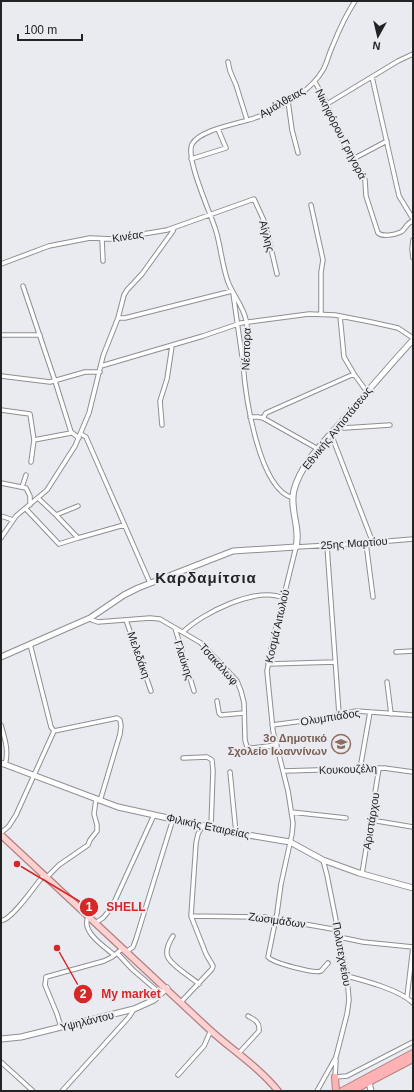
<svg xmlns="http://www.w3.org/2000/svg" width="414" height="1092" font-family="Helvetica,sans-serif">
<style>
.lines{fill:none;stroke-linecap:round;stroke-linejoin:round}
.street-casing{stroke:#8e8f94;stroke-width:5.5}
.secondary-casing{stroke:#8e8f94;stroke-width:7}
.primary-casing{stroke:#b28081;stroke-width:8}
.highway-casing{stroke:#b28081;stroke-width:8}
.street{stroke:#fff;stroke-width:3.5}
.secondary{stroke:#fff;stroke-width:5}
.primary{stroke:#ffd1d1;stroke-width:5.5}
.highway{stroke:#ffb2b3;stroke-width:6}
.labels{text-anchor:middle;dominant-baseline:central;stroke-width:4;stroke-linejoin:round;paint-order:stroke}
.street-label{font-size:11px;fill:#222324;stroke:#eaebf0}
.education-label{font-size:11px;font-weight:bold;fill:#785e54;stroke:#eaebf0;text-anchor:end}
.district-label{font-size:15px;font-weight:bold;letter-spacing:1px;fill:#222324;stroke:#eaebf0}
.leader{fill:none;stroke:#d62828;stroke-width:1.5}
.callout-dot{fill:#d62828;stroke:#eaebf0;stroke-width:1.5}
.mark-label{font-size:12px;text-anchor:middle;font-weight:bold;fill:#fff}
.callout-label{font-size:12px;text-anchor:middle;font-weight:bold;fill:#d62828;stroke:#eaebf0;stroke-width:4;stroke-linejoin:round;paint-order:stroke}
</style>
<rect width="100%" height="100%" fill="#eaebf0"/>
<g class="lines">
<defs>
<path id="street" d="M228 62 230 71 236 85 247 120
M372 77 399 196 413 219
M315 82 325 100 343 142 365 180 366 196 378 233C383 237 394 235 401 232 406 229 406 223 413 221
M288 101 292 130 298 153
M327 104 398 61 413 54
M191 159 226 148 218 129
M353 159 387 141
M311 205 323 260 321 272V313
M102 239 103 261
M413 240 412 249 413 258
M1 264 49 246 90 238 113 239 167 230 254 199 265 223 277 274
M23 286 55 381 71 432 79 438
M233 293 242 356
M340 316 344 357 354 374 367 392
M118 318H125L232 291
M1 335H40
M101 366 203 336 241 323 309 314 335 315 371 322 398 328 413 338
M1 376 50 382 85 372H100
M1 410 30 414 34 440 71 433
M250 417H258L263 418 318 449
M263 418 266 413 354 374
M162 425 160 401 167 379 172 346
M338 425 344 428 390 425
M81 434 86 437 150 583
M331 434 373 543
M31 462 34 440
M1 483 26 488 30 496V505
M22 487 26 475
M293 498C258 489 245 393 243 363 243 349 250 335 246 320 243 306 233 295 228 282 222 265 221 248 216 231 211 214 185 158 192 144 202 127 248 123 265 114 286 104 311 91 323 70 327 63 329 53 333 45 339 30 346 15 355 1
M39 499 56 515 78 538 124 525
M26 509 59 544 78 538
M56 515 78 506
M1 516 13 520
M1 538 16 516 47 490 75 446 89 413 103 356 118 318 124 295 127 290 142 274 173 231 174 228
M366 543 373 597
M327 546 339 714
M90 618 92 620 98 622 150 618 160 619 201 643 237 681 241 691 244 703 245 740 247 747 253 748 277 745
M126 620 151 691
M175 628 194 691
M183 632C202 613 257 586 283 598
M30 644 51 727 54 731
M396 652 413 651
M268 664 335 662
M387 682 391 714
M217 701 219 713 221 715 244 713
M1 725C5 739 9 751 5 765
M272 725 318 719 356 711 413 715
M183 758 207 757 212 760 213 771 211 827
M360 769 370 712
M284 771 384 768 413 772
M230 772 236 833
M291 812 346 818
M371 820 413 827
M1 833 9 826 16 815 54 731 117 718 120 720 121 726 120 734 100 801
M362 874 379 768
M47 877 59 865 88 845 90 840 97 831V825L94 814 96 799
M191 916 264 917 338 930
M88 917C81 932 104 946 114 955
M1 921C13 919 35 885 44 875
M95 923 103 918 112 907 154 815
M173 936C170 941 166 947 167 954 167 963 191 977 199 984
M339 937 363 942 413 947
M126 952 133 947 136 939 173 819
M117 953 133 970 161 994
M328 963 321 971C315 974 273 963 268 957L277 913 281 884 292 834 293 823 288 791 273 731 267 671 272 644 296 547 366 543 413 539
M347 976C366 981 400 990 413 1003
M407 997 413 947
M181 1002 212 969 213 966 206 954 191 916 196 843 198 834 203 825
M61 1027 57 1014 45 985 46 977 104 961 112 957 122 949
M238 1054 259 1031C260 1022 255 1020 248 1016
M336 1060 335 1077 347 1076 413 1042
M1 1062 33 1091
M178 1075 204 1046 211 1030
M62 1091 129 1017 134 1009
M317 1091 336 1057 347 1014 349 1000 347 976 327 875 323 860"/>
<path id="secondary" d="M1 657 90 618 124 595 138 588 233 551 296 547C301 528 289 509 294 490 301 463 325 441 343 420 366 393 389 366 413 340
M1 763 118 807 236 833 290 842 323 860 359 873 413 888
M1 1039 21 1037 134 1009 154 1000 167 988
M369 1082 371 1091"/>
<path id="primary" d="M1 835C71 900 140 965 210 1030 232 1050 260 1068 278 1091"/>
<path id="highway" d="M335 1077 336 1091
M342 1091 413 1053
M352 1091 413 1059"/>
</defs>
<use href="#street" class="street-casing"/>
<use href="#secondary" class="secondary-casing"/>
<use href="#primary" class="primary-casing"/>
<use href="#highway" class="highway-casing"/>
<use href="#street" class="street"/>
<use href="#secondary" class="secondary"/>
<use href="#primary" class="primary"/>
<use href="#highway" class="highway"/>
</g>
<defs>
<symbol id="school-ring" viewBox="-11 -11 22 22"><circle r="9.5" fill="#eaebf0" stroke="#8d6e63" stroke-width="1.5"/><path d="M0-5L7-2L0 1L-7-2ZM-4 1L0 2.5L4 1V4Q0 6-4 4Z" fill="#8d6e63"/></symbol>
</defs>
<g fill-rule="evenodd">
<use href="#school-ring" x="330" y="733" width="22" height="22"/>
</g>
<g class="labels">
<g class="street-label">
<text transform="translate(282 102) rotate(-30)">Αμάλθειας</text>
<text transform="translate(341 134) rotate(63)">Νικηφόρου Γρηγορά</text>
<text transform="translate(128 236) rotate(-8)">Κινέας</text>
<text transform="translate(267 236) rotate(75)">Αίγλης</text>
<text transform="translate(246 349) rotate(-88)">Νέστορα</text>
<text transform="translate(337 428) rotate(-51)">Εθνικής Αντιστάσεως</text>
<text transform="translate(354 543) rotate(-4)">25ης Μαρτίου</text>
<text transform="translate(277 626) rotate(-77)">Κοσμά Αιτωλού</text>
<text transform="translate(139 655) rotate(71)">Μελεδάκη</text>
<text transform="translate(184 660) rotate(72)">Γλαύκης</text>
<text transform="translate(219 664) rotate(48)">Τσακάλωφ</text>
<text transform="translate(330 717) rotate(-9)">Ολυμπιάδος</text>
<text transform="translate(348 769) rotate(-2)">Κουκουζέλη</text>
<text transform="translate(371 821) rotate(-81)">Αριστάρχου</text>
<text transform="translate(208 826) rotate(12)">Φιλικής Εταιρείας</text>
<text transform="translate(277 920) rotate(8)">Ζωσιμάδων</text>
<text transform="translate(342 954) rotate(80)">Πολυτεχνείου</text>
<text transform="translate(87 1021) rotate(-14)">Υψηλάντου</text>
</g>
<g class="education-label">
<text x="327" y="738">3ο Δημοτικό<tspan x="327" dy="13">Σχολείο Ιωαννίνων</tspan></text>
</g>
<g class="district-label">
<text x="206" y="577">Καρδαμίτσια</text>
</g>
</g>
<path class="leader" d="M17 864L89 907M57 948L83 994"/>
<g class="callout-dot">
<circle cx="17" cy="864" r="4"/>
<circle cx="57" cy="948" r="4"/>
<circle cx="89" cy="907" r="10"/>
<circle cx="83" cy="994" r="10"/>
</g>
<g class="mark-label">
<text x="89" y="911">1</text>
<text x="83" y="998">2</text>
</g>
<g class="callout-label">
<text x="126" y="911">SHELL</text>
<text x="131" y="998">My market</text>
</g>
<rect width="414" height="1092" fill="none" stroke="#222324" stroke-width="4"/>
<g transform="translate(378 36) rotate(188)" stroke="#eaebf0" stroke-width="3" paint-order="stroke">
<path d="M0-3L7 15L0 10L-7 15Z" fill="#222324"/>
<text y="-6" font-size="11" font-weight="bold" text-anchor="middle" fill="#222324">N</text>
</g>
<path d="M18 34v6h64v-6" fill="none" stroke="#222324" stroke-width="2"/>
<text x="24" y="34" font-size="12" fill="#222324" stroke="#eaebf0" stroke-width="3" paint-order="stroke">100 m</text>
</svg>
